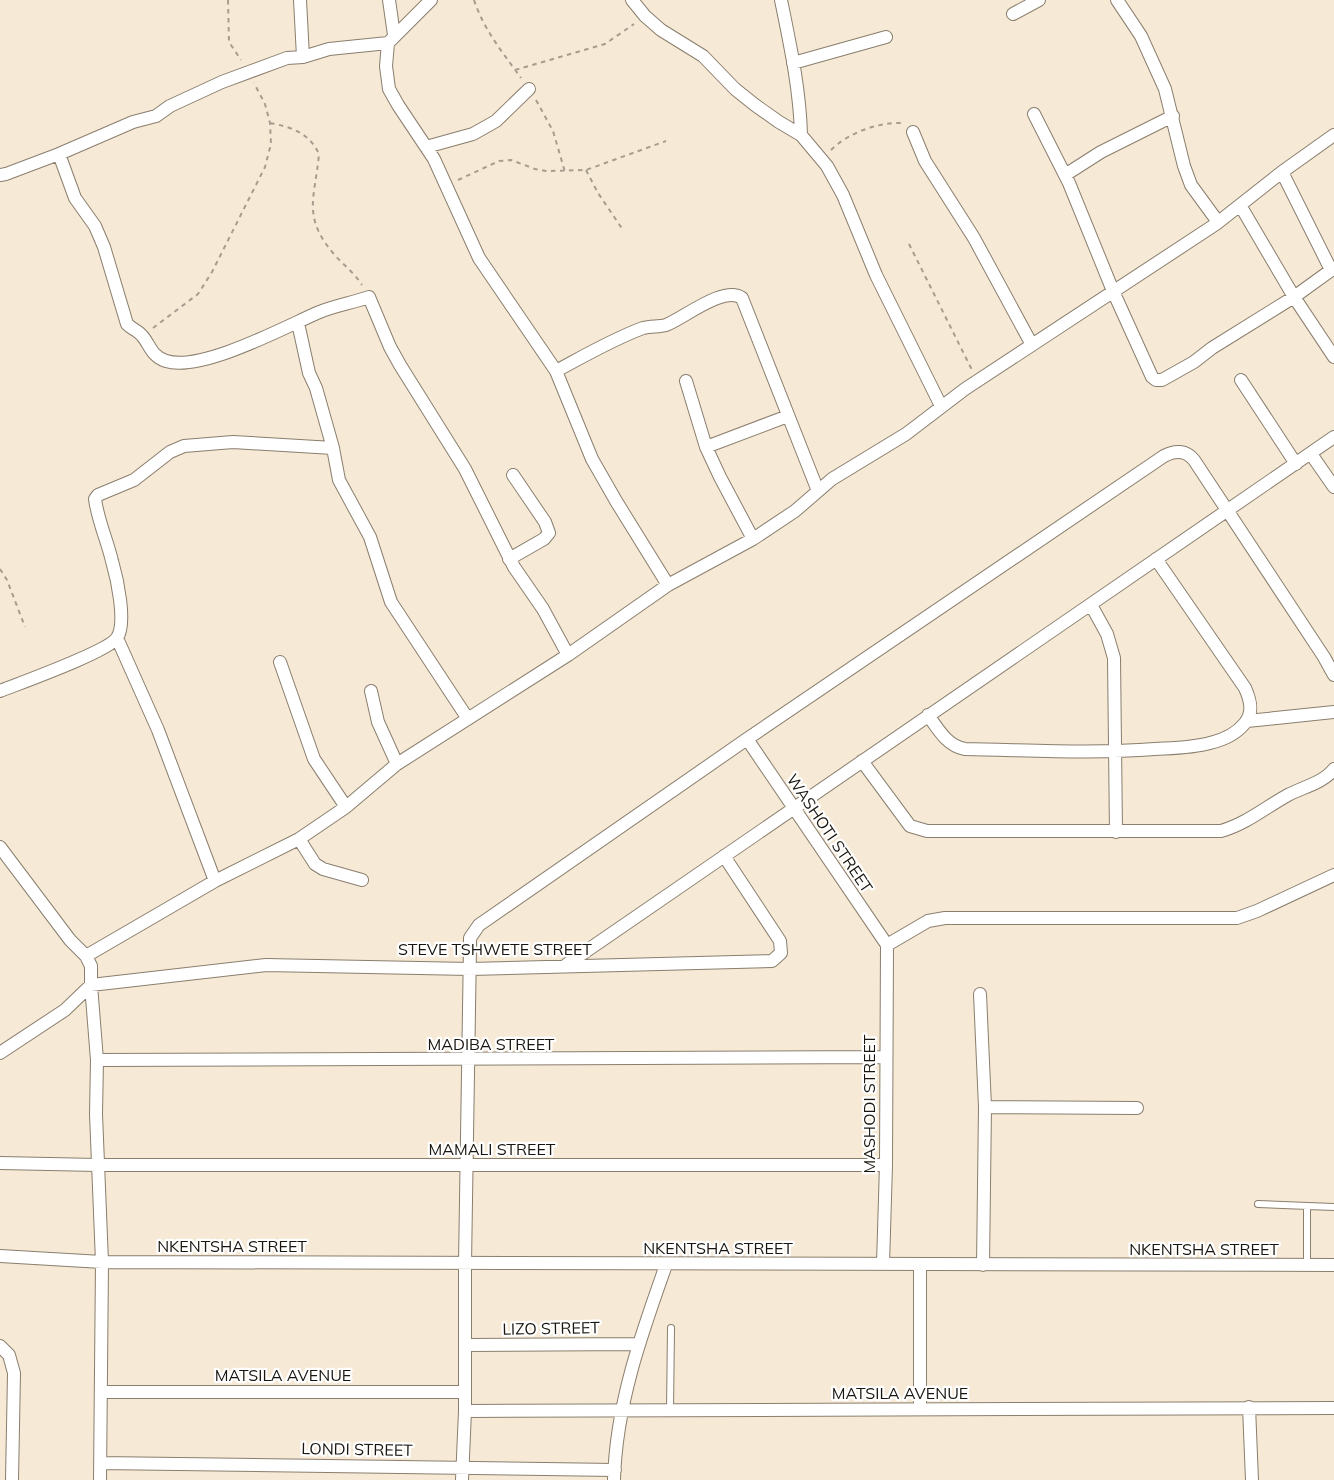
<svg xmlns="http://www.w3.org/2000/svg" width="1334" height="1480" font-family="Mulish,sans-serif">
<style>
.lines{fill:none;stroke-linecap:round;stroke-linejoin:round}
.lane-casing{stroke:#8a7e6d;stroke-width:8}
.street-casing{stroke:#8a7e6d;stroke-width:14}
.path{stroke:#a79d8f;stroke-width:2;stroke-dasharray:4.5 4.5;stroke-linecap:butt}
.lane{stroke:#fff;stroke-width:6}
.street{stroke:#fff;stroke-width:12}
.labels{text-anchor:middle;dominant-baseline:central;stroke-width:4.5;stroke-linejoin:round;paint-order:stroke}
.street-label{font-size:16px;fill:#1a160f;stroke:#fff}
</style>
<rect width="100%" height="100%" fill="#f6e9d6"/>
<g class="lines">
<defs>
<path id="lane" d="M1258 1204 1334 1207
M1307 1207V1265
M670 1411 671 1328"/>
<path id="street" d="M300 0 303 57
M389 0 394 35
M431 0 388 43 386 66 389 89 398 105 434 159 479 258 556 371 592 459 616 501 668 585
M632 0 645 16 661 30 703 56 735 89 755 105 779 122 801 135 827 166 843 195 876 275 941 406
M781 0C790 44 800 90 801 135
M1117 0 1141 36 1165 89 1184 166 1191 185 1218 222
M1013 14 1039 0
M793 63 886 37
M1034 114 1069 183 1113 291 1152 377 1156 380H1162L1194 362 1212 348 1294 297 1334 268
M913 132 925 161 974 238 1032 345
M426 147 473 134 496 121 529 89
M59 154 133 122 156 116 170 106 222 82 287 58 303 57 329 49 388 43
M1282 172 1331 270
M0 175 6 174 59 154 75 198 95 226 104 247 127 324C131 328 134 329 138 332 149 339 149 356 166 361 201 372 283 328 317 313 333 306 352 303 369 297L390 347 400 365 465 469 514 567 543 609 568 655
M1065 175 1101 152 1173 116
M1240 205 1294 297 1334 357
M298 323 309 373 316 388 333 448 339 480 370 537 391 602 468 719
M556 371C584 356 613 339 643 328 651 326 659 327 666 325 684 318 724 285 742 298L818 491
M1241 380 1296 464
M686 381 706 447 720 477 753 539
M706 447 788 416
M1311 454 1334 487
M509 559 544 539 549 533 545 522 513 475
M1091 605 1107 634 1114 658 1116 832
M117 638 158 730 215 881
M280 662 314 759 346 807
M0 691C20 683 107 652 117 638 127 623 117 578 112 561 107 540 98 521 95 499L98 495 134 480 170 452 184 446 233 442 333 448
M371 691 378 722 397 764
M928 715C938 729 947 746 965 749 1029 750 1092 754 1155 749 1173 748 1192 748 1210 743 1223 740 1237 733 1245 723 1254 712 1250 699 1245 688L1156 559
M1247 721 1334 712
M747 739 887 945
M862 761 910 826 927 831H1221C1246 824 1266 807 1288 795 1303 787 1323 783 1334 769
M299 839 315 864 323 869 362 880
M0 847 70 940 86 956
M887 945 928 921 945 918H1237L1257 911 1334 875
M566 965 1334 437
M980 994 985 1107 983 1265
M0 1053 65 1010 91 985V966L86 956 215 881 299 839 346 807 397 764 568 655 668 585 753 539 795 511 832 479 906 434 965 389 1216 224 1282 172 1334 135
M97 1060 885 1057
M985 1107 1137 1108
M0 1163 98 1165H886
M0 1256 102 1262 1334 1265
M883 1264 886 1165 887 945
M920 1264V1409
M466 1345 637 1344
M0 1346 9 1355 14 1373 12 1480
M101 1392H464
M1249 1407 1252 1480
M465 1411 1334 1408
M100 1463 615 1470
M100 1480 102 1262 96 1114 97 1060 91 985 266 965 470 969 772 961 781 953 780 941 724 856
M462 1480 465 1411V1264L470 946V938L479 925 747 739 1164 456C1175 450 1186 450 1194 460L1324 657 1334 675
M614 1480C616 1405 641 1335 666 1265"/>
</defs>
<use href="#lane" class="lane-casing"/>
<use href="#street" class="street-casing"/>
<path class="path" d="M228 0 229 42 241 60
M474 0C484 30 503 53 521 78
M515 70 605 44 634 24
M536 100 553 131 565 172
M270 123C292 127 309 133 319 154 315 198 302 216 333 253 342 264 354 272 362 285
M831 150C848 133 878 122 902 123
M586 170 598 193 623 230
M458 180 499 161 511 160 535 169 546 171 586 170 666 141
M909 244 972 370
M153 328 198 294 212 272 265 167 271 144 270 123 265 104 254 83
M0 569 7 580 25 627"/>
<use href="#lane" class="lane"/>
<use href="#street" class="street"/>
</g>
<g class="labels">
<g class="street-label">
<text transform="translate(830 833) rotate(56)">WASHOTI STREET</text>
<text x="495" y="949">STEVE TSHWETE STREET</text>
<text x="491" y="1044">MADIBA STREET</text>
<text transform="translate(869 1104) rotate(-90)">MASHODI STREET</text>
<text x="492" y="1149">MAMALI STREET</text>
<text x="232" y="1246">NKENTSHA STREET</text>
<text x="718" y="1248">NKENTSHA STREET</text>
<text x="1204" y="1249">NKENTSHA STREET</text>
<text transform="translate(551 1328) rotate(-1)">LIZO STREET</text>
<text x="283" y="1375">MATSILA AVENUE</text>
<text x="900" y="1393">MATSILA AVENUE</text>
<text transform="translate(357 1449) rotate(1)">LONDI STREET</text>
</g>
</g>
</svg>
